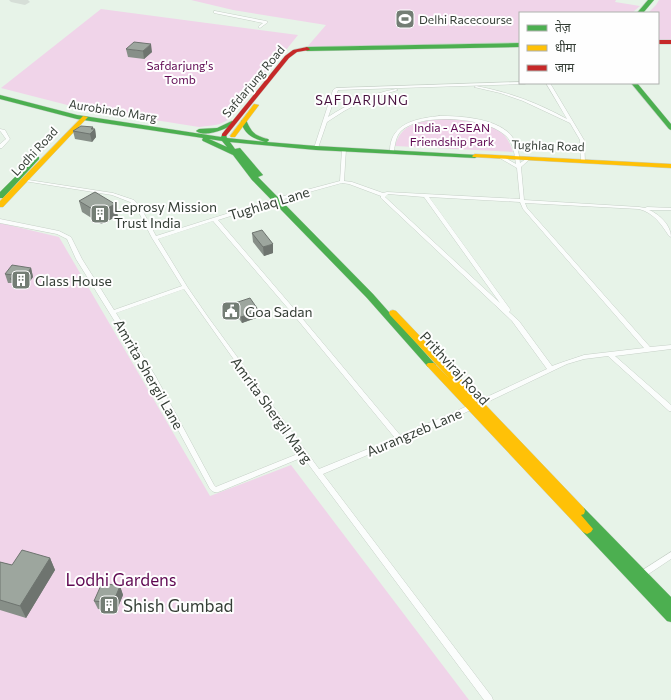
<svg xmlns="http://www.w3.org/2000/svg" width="671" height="700" font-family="Commissioner,'Noto Sans Devanagari',sans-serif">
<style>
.green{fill:#f0d4e9}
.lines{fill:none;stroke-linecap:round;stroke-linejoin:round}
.taxiway{fill:#d6ded7;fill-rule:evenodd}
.street-casing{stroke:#c6d0c7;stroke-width:1}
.fast-casing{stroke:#c6d0c7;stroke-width:1}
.slow-casing{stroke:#c6d0c7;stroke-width:1}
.jam-casing{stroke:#c6d0c7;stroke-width:1}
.street{fill:#fbfdfc;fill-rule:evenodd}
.fast{fill:#4caf50;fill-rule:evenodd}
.slow{fill:#ffc107;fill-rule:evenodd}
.jam{fill:#c62828;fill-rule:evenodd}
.wall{fill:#878f88}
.shaded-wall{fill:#6e746f}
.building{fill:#9da69e;stroke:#6e746f}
.labels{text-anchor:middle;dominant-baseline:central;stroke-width:4;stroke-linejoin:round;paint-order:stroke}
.far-poi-label{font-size:12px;fill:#353e36;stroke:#fefefe;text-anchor:start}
.far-park-label{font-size:12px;fill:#5f0852;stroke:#fefefe}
.far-street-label{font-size:12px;fill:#353e36;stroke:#fefefe}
.far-neighbourhood-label{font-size:13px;letter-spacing:1px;fill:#46103d;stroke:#fefefe}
.street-label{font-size:14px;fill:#353e36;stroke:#fefefe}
.poi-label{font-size:14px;fill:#353e36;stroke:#fefefe;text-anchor:start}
.near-park-label{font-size:17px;fill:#5f0852;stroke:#fefefe}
.near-poi-label{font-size:17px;fill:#353e36;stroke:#fefefe;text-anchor:start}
</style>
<rect width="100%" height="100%" fill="#e7f3e8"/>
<path class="green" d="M191 0H616L615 2 640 6 632 13H520V42L307 47 326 25 233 10Z
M659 0H671V41H658V13H648L656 5Z
M101 9 298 35 246 100 235 98 224 111 235 113C224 126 215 125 199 127L79 108 1 88Z
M438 119C458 119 486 120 502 133 508 138 511 146 513 152L395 146C401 124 418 122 438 119Z
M0 223 59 237 210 496 291 465 469 700H0Z"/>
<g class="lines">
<path class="taxiway" d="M9 0H28L30 2 25 5 11 2Z"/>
<defs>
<path id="street" d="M215 11 266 21 268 22 260 28 258 27 263 23 214 13V11Z
M520 82V83H527L525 84 338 90 328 117C349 103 371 94 396 89L398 90 378 96 361 102 344 111 327 122 318 148 316 149 314 148 333 90 336 88Z
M546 83H550L584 140 585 162H581V161L580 140 570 123 523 101 500 93 474 87 476 86C509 92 538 103 567 119Z
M439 116C461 116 494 118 510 134 517 142 519 153 520 163L529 157 531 158 521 167 524 200 639 207 645 208 647 207 671 208V210H649C659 214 671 225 671 237L669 236C661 224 654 213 639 209L525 203 527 208 650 347 671 345V349L615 356 671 405V411H669L608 356 584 359 567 364 454 418 323 474 492 697 493 700H484L303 457 221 491C216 493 214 493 210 489L150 378 76 259 67 239 57 234 0 223V219L59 231 71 237 82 259 114 310 182 286 152 238 136 207 130 202 112 195 24 181H22V179L113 193 134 200 140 206 156 236 280 197 340 181 342 149 344 148 346 149 344 181 352 182 383 193 387 192 520 199 517 168 498 157 500 156H502L516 164C515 155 513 142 506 136 487 117 421 112 401 131 396 136 395 144 394 151V152H390C390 148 390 144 392 139 399 121 422 118 439 116ZM342 183 349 184 381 196V198L512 321 547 369 450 414 400 435 296 311 218 220 284 199ZM388 194 424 197 500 303 385 197ZM429 197 520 202 523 209 644 348 584 355 563 362 552 366 519 321 509 312 511 310 510 309ZM213 221 292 313 395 438 319 469 208 317 188 288 158 239ZM184 289 300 453 218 486 216 487 214 485 156 377 116 313Z
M0 129 5 130 10 139 2 148H0V144L6 139 1 132 0 131Z
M671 552V559L644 577 641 578 638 577 637 575 638 573Z"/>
<path id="fast" d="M648 0H654L643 13H637Z
M520 43V47L307 51 304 49 307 47Z
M631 83H637L671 124V130L669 129Z
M0 95 77 115 221 137 222 135H226L227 138 265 142C252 138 244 134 241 121L244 119 246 120C252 133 254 135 268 139L269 140 267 142 316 146 477 155 478 156 475 158 316 150 230 142 235 149 240 148 263 175 258 177 373 294 434 363 436 365 434 367H428L367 298 252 180 233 155 203 141 202 140 203 138 77 119 0 99ZM209 139 222 141 227 147Z
M232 121 234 122V124C225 129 206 138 196 131L199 129 217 128Z
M37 156 39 157V159L3 198H0V192L35 157Z
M580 507 584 508 671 597V622L667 621 583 532 581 529 583 526 586 525 575 511 576 508Z"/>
<path id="slow" d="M254 104 259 105 235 137H231L230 136Z
M83 116 88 117 3 207H0V201Z
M475 154 671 164V168L473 157 472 156Z
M393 310 396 311 584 508 585 511 584 514 581 515 593 529 591 532 587 534 583 532 428 367 426 365 428 363H434L449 378 390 315 389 313 390 311Z"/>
<path id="jam" d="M658 40H671V44H658Z
M307 47 310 49 309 50 297 52 289 58 226 136H222V134L285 56 293 50Z"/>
</defs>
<use href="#street" class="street-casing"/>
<use href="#fast" class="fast-casing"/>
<use href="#slow" class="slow-casing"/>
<use href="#jam" class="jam-casing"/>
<use href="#street" class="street"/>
<use href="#fast" class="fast"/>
<use href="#slow" class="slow"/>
<use href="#jam" class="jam"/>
</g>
<path class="wall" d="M126 49 152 52 144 59 128 57Z
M95 129 96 137 92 142 75 139 73 131Z
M79 201 118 216 101 224 82 212Z
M252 233 273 253 264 256 253 242Z
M31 268 33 277 24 289 13 288 12 283H8L5 274Z
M232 304 259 311V317L242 323 233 310Z
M50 558 55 570 26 618 0 610V562L12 565Z
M120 586 123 595 116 612 98 609 94 601Z"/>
<path class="shaded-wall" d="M151 44 152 52 144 59 143 51Z
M93 127 94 130 95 129 96 137 92 142 90 134 91 129Z
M115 204 118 216 101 224 99 213Z
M273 244V253L264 256 263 247Z
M31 268 33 277 24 289 22 280Z
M259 311V317L242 323 241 317Z
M50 558 55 570 26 618 20 606Z
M120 586 123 595 116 612 113 603Z"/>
<path class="building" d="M134 42 151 44 143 51 126 49Z
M81 126 93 127 91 129H95L90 134 73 131Z
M95 192 115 204 99 213 79 201Z
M262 230 273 244 263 247 252 233Z
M12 265 31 268 22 280 10 279 13 275 5 274Z
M250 298 259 311 241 317 232 304Z
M22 550 50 558 20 606 0 600V562L12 565Z
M102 583 120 586 113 603 94 601Z"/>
<defs>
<symbol id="stadium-square" viewBox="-11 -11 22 22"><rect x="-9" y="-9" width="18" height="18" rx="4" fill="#737d74" stroke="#fefefe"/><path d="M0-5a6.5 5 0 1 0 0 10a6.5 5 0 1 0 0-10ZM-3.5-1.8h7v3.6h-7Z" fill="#fff"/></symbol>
<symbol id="building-square" viewBox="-11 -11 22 22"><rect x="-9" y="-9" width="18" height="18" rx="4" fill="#737d74" stroke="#fefefe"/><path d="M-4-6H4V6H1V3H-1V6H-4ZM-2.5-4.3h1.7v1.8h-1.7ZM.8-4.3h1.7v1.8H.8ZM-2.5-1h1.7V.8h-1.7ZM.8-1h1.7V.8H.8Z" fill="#fff"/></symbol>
<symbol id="civic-square" viewBox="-11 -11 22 22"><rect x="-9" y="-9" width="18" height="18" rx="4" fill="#737d74" stroke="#fefefe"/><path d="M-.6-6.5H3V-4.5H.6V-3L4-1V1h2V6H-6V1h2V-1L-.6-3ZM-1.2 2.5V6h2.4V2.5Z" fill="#fff"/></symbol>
</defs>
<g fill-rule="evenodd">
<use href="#stadium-square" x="394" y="8" width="22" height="22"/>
<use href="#building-square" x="89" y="203" width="22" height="22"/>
<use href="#building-square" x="10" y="269" width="22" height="22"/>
<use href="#civic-square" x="220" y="300" width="22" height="22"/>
<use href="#building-square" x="98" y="594" width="22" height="22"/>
</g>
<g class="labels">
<g class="far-poi-label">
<text x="419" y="19">Delhi Racecourse</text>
</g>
<g class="far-park-label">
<text x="180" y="65">Safdarjung's<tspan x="180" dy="14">Tomb</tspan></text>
<text x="452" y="127">India - ASEAN<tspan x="452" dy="14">Friendship Park</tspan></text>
</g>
<g class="far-street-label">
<text transform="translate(253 81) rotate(-50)">Safdarjung Road</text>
<text transform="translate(113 110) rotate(9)">Aurobindo Marg</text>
<text transform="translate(548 145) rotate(2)">Tughlaq Road</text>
<text transform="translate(34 151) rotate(-47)">Lodhi Road</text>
</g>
<g class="far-neighbourhood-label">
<text x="362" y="100">SAFDARJUNG</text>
</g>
<g class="street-label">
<text transform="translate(269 203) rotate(-17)">Tughlaq Lane</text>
<text transform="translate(455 368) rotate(47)">Prithviraj Road</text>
<text transform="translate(149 374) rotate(60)">Amrita Shergil Lane</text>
<text transform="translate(272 410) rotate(54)">Amrita Shergil Marg</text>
<text transform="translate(414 432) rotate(-23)">Aurangzeb Lane</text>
</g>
<g class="poi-label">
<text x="114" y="206">Leprosy Mission<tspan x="114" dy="16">Trust India</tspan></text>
<text x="35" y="280">Glass House</text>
<text x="245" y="311">Goa Sadan</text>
</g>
<g class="near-park-label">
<text x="121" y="579">Lodhi Gardens</text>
</g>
<g class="near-poi-label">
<text x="123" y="605">Shish Gumbad</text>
</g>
</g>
<rect x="519" y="12" width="140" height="72" fill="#fefefe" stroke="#aeb1ae"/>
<rect x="527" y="25" width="20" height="6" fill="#4caf50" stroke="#aeb1ae"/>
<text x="555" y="32" font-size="12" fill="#353e36">तेज़</text>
<rect x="527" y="45" width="20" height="6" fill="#ffc107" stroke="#aeb1ae"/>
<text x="555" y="52" font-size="12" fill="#353e36">धीमा</text>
<rect x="527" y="65" width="20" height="6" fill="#c62828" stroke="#aeb1ae"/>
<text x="555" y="72" font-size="12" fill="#353e36">जाम</text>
</svg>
